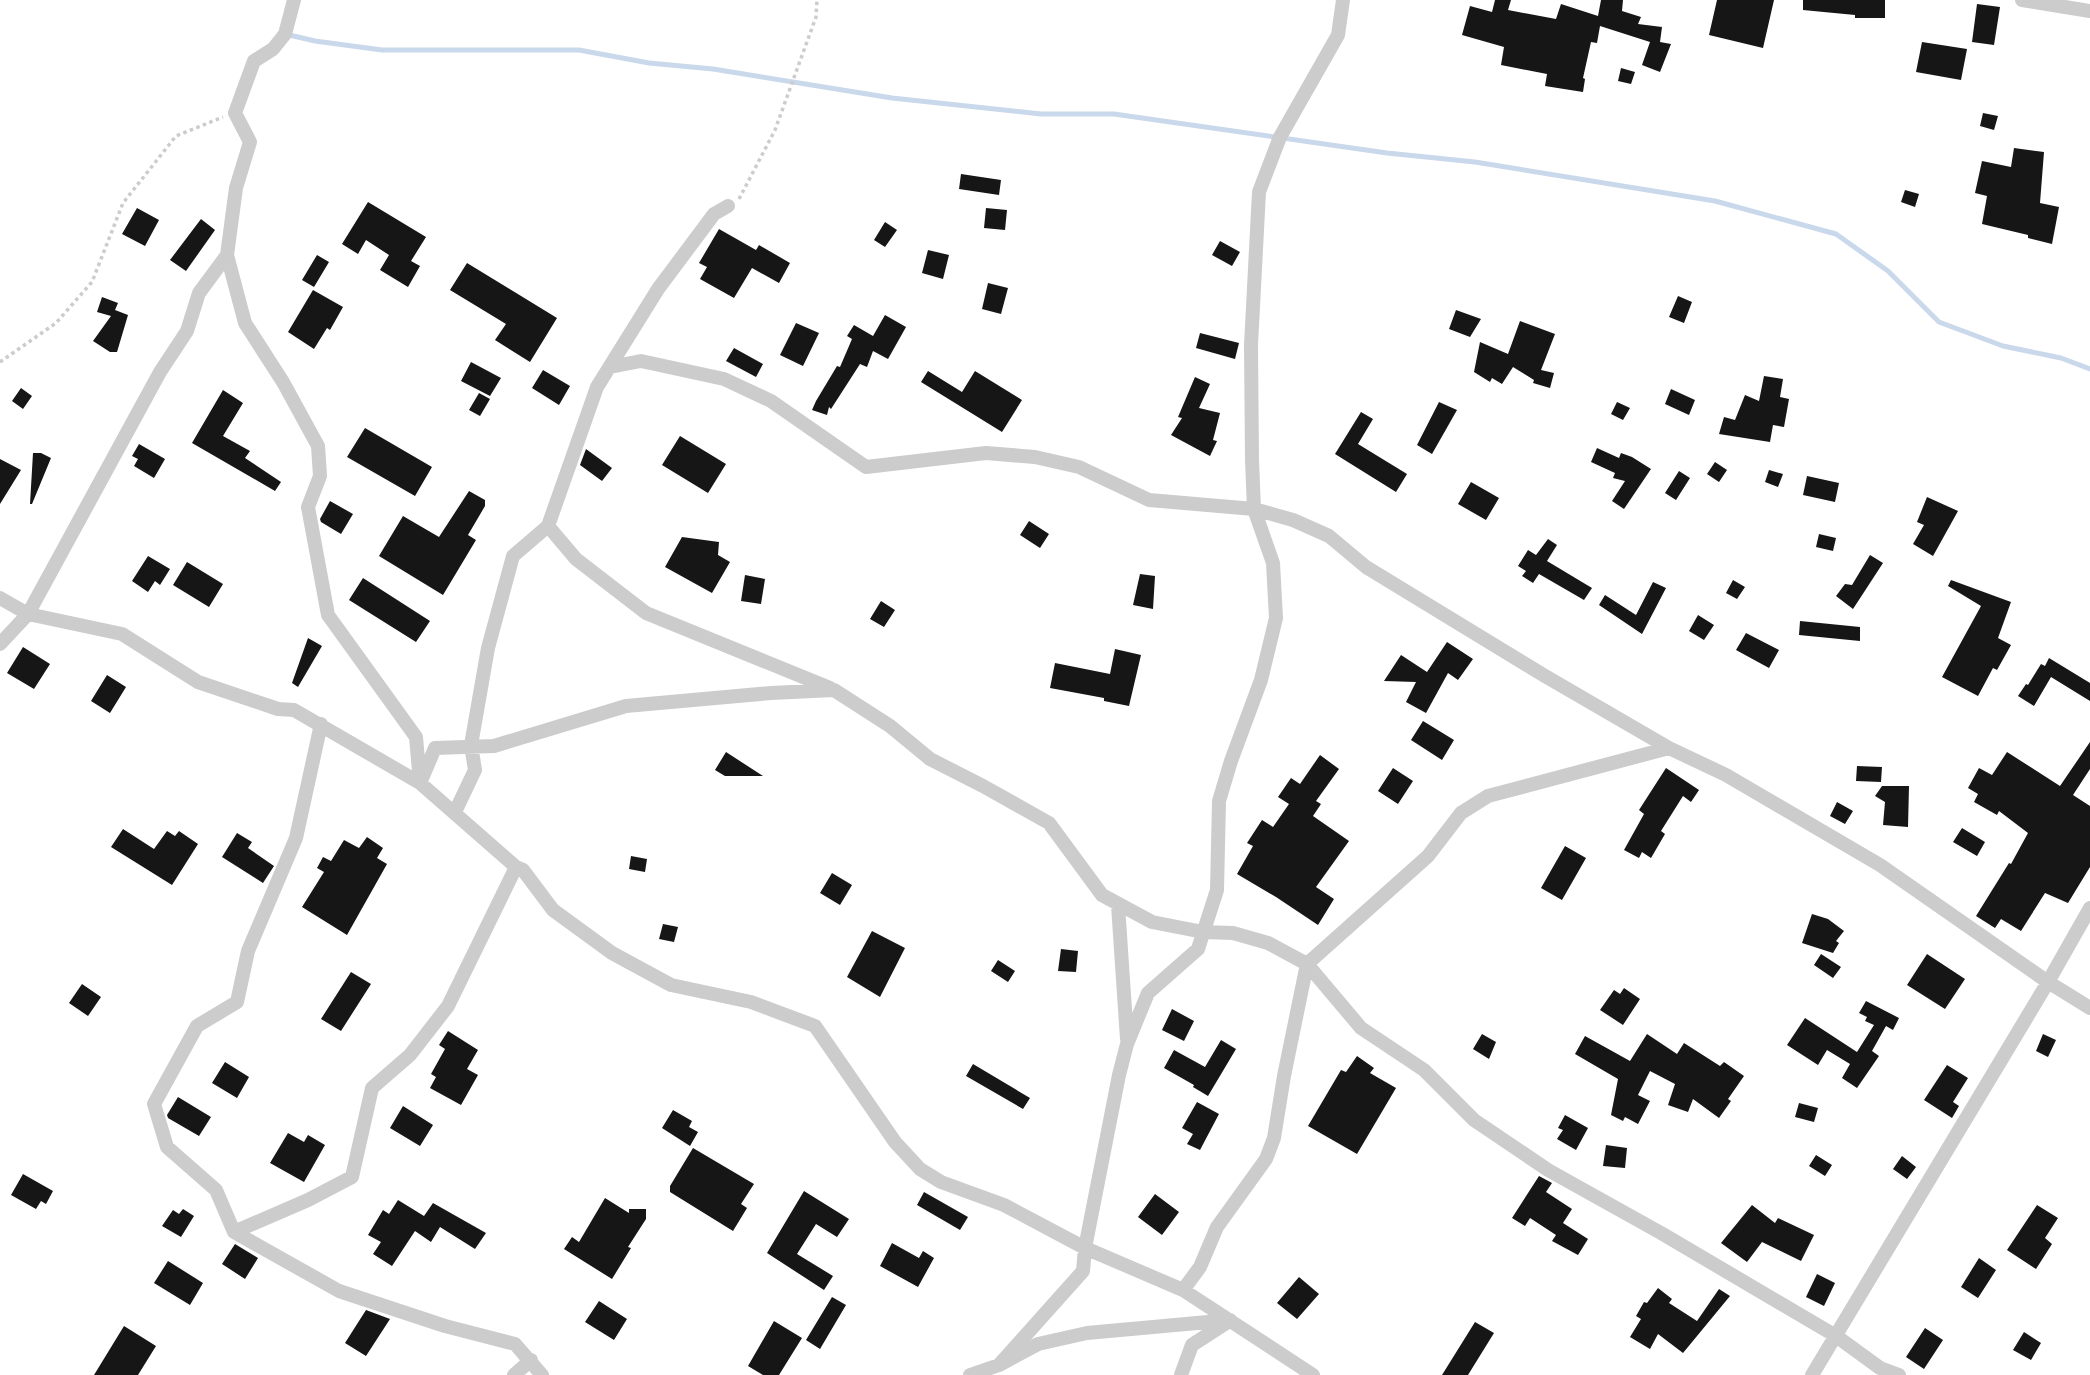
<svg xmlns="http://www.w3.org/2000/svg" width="2090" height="1375" font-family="'DejaVu Sans',sans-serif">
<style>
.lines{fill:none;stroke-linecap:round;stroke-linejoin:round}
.stream{stroke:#c9d8eb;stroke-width:5}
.building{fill:#161616}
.path{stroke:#ccc;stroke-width:3.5;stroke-dasharray:3.5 3.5;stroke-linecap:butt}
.minor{stroke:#ccc;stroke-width:14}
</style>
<rect width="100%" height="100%" fill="#fff"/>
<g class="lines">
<path class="stream" d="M285 34 315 41 382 50H579L649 63 713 69 892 98 1041 114H1114L1387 153 1475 162 1715 201 1836 234 1888 271 1939 322 2003 346 2061 358 2090 369"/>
</g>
<path class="building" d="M1495 0H1511L1508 10 1556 19 1561 4 1598 16 1601 0H1623L1622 11 1641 17 1638 24 1662 27 1660 42 1671 44 1660 72 1642 65 1650 42 1600 26 1597 43 1591 42 1583 78 1585 79 1583 92 1545 86 1547 74 1501 65 1504 47 1462 35 1470 6 1492 12Z
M1717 0H1774L1763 48 1709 35Z
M1803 0H1885V18H1855V15L1803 10Z
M1977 4 2000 7 1994 45 1972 42Z
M1922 42 1967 49 1961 80 1916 72Z
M1621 68 1635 72 1631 84 1618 81Z
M1983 113 1998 116 1994 130 1980 126Z
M2014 148 2044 152 2040 203 2059 207 2052 244 2028 238V235L1982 224 1987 196 1975 193 1982 161 2011 167Z
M961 174 1001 180 999 195 959 189Z
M1905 190 1919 194 1915 207 1901 202Z
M368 202 426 237 411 261 420 266 408 287 380 270 389 255 366 240 358 254 342 244Z
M137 208 159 220 145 246 122 234Z
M986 208 1007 210 1005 230 984 228Z
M201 219 215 230 186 271 170 260Z
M885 222 897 230 885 247 874 240Z
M719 229 756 250 759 245 790 263 779 283 752 268 734 298 700 279 707 267 699 263Z
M1220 241 1240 252 1232 266 1212 255Z
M928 250 949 255 943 279 922 273Z
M317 255 329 262 314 287 302 280Z
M467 263 557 318 530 362 495 340 506 324 450 290Z
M988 283 1008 288 1001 314 982 309Z
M313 290 343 307 330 330 327 328 314 349 288 332Z
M1678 296 1692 302 1684 323 1669 317Z
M102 297 118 303 115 310 128 315 117 352H110L93 341 111 316 97 312Z
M1456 310 1481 319 1470 337 1449 329Z
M885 315 906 327 888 359 873 351 867 367 860 364 831 409 829 407 827 415 812 410 816 401 837 366 840 367 852 339 847 336 854 325 873 336Z
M1520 321 1555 334 1541 370 1554 373 1550 388 1533 383 1534 380 1513 367 1502 384 1492 378 1490 382 1474 372 1480 342 1508 354Z
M796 323 819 333 803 366 780 355Z
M1200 333 1239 343 1235 359 1196 348Z
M734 348 763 364 756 377 726 361Z
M471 362 501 378 490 396 461 381Z
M543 370 570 386 559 405 532 388Z
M928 371 962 392 975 371 1022 400 1002 432 921 382Z
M1764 376 1783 379 1780 397 1789 399 1784 427 1773 425 1770 442 1719 434 1724 417 1735 420 1745 395 1759 401Z
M1195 377 1210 384 1199 408 1220 413 1213 440 1217 441 1210 456 1171 435 1182 418 1178 417Z
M21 388 32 396 23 409 12 401Z
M1671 389 1695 400 1689 415 1665 404Z
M223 390 243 403 223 436 250 451 245 458 281 482 275 491 192 443Z
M479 393 490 399 480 416 469 410Z
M1439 402 1457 410 1432 454 1417 445Z
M1617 402 1630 408 1623 420 1611 414Z
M1361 412 1373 419 1358 444 1407 474 1396 492 1335 454Z
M365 428 432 467 415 496 347 457Z
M680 436 726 464 708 493 662 465Z
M139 444 165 459 154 478 134 466 138 459 132 456Z
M1597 448 1619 458 1621 453 1632 457 1651 469 1624 509 1612 501 1625 481 1613 478 1615 473 1591 462Z
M586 449 612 468 602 481 580 465Z
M33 453H41L51 458 32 504H30Z
M0 459 21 470 0 504Z
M1715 462 1727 470 1719 482 1707 474Z
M1769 470 1783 474 1778 487 1765 482Z
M1679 471 1690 478 1676 500 1665 493Z
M1807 476 1839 483 1835 502 1803 495Z
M1471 482 1499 498 1486 520 1458 504Z
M469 491 485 500V506L468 535 476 540 443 595 379 556 403 516 439 537Z
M1927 497 1958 511 1933 556 1913 544 1924 525 1917 522Z
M330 501 353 514 341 534 321 522 320 519Z
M1029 521 1049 534 1040 548 1020 535Z
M1819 534 1836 538 1833 551 1816 547Z
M682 537 719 542 718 555 730 562 712 593 665 567Z
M1548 539 1557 545 1547 561 1592 588 1584 600 1539 574 1533 583 1522 576 1526 571 1518 566 1528 550 1536 555Z
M1870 555 1883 563 1853 609 1836 596 1845 584 1852 585Z
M148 556 170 569 160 585 155 581 148 592 132 581Z
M187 562 223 584 209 607 173 585Z
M1140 574 1155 576 1153 609 1133 605Z
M745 575 765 579 761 604 741 601Z
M363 578 430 621 416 642 349 600Z
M1733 580 1745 587 1737 599 1726 593Z
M1951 580 2011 602 1998 638 2011 645 1997 670 1993 668 1978 696 1942 677 1981 606 1948 586Z
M1653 582 1666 588 1642 634 1599 605 1605 595 1636 615Z
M881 601 895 610 884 627 870 619Z
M1698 615 1714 625 1704 640 1689 631Z
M1800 621 1860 627V641L1799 635Z
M1746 633 1779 650 1769 668 1736 650Z
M308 638 322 646 298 687 292 683Z
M1447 642 1473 659 1458 680 1448 673 1426 713 1406 702 1416 682 1384 681 1401 655 1427 672Z
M23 647 50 664 34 689 7 673Z
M1115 649 1141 655 1129 706 1104 701V698L1050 688 1055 663 1110 674Z
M2049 658 2090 683V701L2051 677 2034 706 2018 696 2026 684 2028 685 2041 664 2045 666Z
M107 675 126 687 110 713 91 701Z
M1423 721 1454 740 1442 760 1411 740Z
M2090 742V769L2073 795 2090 806V867L2068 903 2045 893 2021 931 2001 919 1995 928 1976 916 2009 863 2011 864 2028 833 1999 811 1997 815 1974 802 1978 794 1968 788 1979 768 1992 775 2007 752 2060 786Z
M726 752 763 776H725L715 770Z
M1320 755 1339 769 1316 801 1321 804 1313 816 1349 841 1316 887 1334 899 1318 925 1276 897 1237 874 1253 846 1247 843 1262 820 1273 827 1289 804 1278 797 1291 778 1300 784Z
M1857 766 1882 767 1881 782 1856 781Z
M1393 768 1413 781 1398 804 1378 791Z
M1666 768 1699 790 1691 802 1683 796 1661 831 1665 834 1651 858 1642 852 1639 858 1624 850 1644 814 1639 810Z
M1882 786H1909L1908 827 1883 825 1885 802 1875 796Z
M1837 802 1853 811 1845 824 1830 816Z
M1962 828 1985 842 1977 856 1953 842Z
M123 829 154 849 167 831 175 836 179 831 198 844 172 885 111 847Z
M237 833 252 842 248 848 274 866 263 883 222 857Z
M367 837 383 848 377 858 387 864 347 935 302 907 324 872 317 868 323 857 331 861 344 840 359 848Z
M1565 846 1586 858 1562 900 1541 888Z
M631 856 647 859 645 872 629 869Z
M832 873 852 885 840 905 820 893Z
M1812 914 1828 919 1844 931 1836 941 1839 943 1833 953 1802 943Z
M663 924 678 927 674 942 659 939Z
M872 931 905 948 880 997 847 977Z
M1061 949 1078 951 1076 972 1058 971Z
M1821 954 1841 967 1833 978 1814 965Z
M1927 954 1965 979 1945 1009 1907 985Z
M998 960 1015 971 1008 982 991 971Z
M351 972 371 984 341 1031 321 1019Z
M82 984 101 997 88 1016 69 1003Z
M1624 988 1640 999 1623 1025 1600 1010 1614 990 1620 994Z
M1866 1001 1899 1018 1893 1030 1886 1026 1872 1051 1879 1056 1857 1088 1842 1078 1850 1064 1827 1050 1818 1065 1787 1045 1805 1018 1857 1052 1874 1025 1865 1021 1867 1017 1859 1013Z
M1172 1009 1194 1021 1184 1041 1162 1030Z
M448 1031 478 1050 467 1069 478 1075 461 1105 430 1088 436 1077 431 1074 445 1049 439 1045Z
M1482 1034 1496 1042 1489 1059 1473 1049Z
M1647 1034 1677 1054 1684 1043 1720 1066 1724 1062 1744 1076 1728 1099 1731 1101 1719 1118 1693 1099 1688 1112 1668 1105 1675 1084 1650 1071 1638 1095 1650 1101 1638 1124 1625 1117 1623 1121 1611 1115 1618 1079 1575 1054 1585 1036 1630 1061Z
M2043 1034 2056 1040 2048 1057 2036 1051Z
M1221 1040 1236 1049 1208 1096 1193 1087 1194 1085 1164 1068 1174 1050 1205 1067Z
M1357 1056 1374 1068 1370 1073 1396 1088 1357 1154 1308 1126 1341 1070 1346 1072Z
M225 1062 249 1077 237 1098 212 1083Z
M973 1064 1030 1098 1023 1109 966 1076Z
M1947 1065 1968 1078 1953 1102 1959 1106 1952 1118 1924 1100Z
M178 1097 211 1117 199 1136 168 1118 167 1115Z
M1197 1102 1219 1114 1200 1150 1187 1144 1193 1134 1182 1128Z
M1799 1103 1818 1108 1814 1122 1795 1117Z
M403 1106 433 1125 420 1146 390 1128Z
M673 1110 692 1121 689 1127 698 1132 690 1146 662 1128Z
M1565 1115 1588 1128 1576 1150 1557 1139 1563 1130 1558 1128Z
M288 1133 304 1142 308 1135 325 1145 304 1182 270 1163Z
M1606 1145 1627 1148 1625 1168 1603 1166Z
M693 1148 754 1184 741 1204 747 1208 733 1231 670 1192V1186Z
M1816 1155 1832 1165 1825 1176 1809 1166Z
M1902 1156 1916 1167 1907 1179 1893 1169Z
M23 1174 53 1191 46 1204 41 1201 36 1209 11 1195Z
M1539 1176 1552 1183 1546 1192 1572 1209 1563 1223 1588 1239 1578 1255 1552 1241 1556 1235 1530 1218 1525 1226 1512 1218Z
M804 1191 849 1219 837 1237 816 1224 797 1254 833 1276 824 1290 767 1253Z
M924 1192 968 1217 960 1230 917 1205Z
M1155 1194 1179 1212 1162 1235 1138 1217Z
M605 1198 629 1213V1209H646V1219L628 1247 631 1248 612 1279 564 1249 572 1237 579 1242Z
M398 1200 424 1216 433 1203 486 1233 475 1249 440 1227 431 1242 415 1231 392 1266 373 1254 381 1242 368 1235 383 1210 389 1214Z
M1752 1205 1775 1223 1778 1218 1814 1235 1801 1261 1762 1242 1747 1262 1721 1243Z
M2037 1205 2058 1218 2045 1238 2052 1244 2036 1269 2007 1250Z
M183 1209 194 1216 181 1237 162 1226 173 1210 179 1214Z
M892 1243 919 1258 923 1251 934 1258 918 1287 880 1266Z
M235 1244 258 1258 245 1279 222 1264Z
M1979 1258 1996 1270 1978 1298 1961 1287Z
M168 1261 203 1283 190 1305 154 1283Z
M1817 1274 1835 1283 1824 1306 1806 1297Z
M1299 1277 1319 1294 1297 1319 1277 1303Z
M1658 1288 1672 1299 1669 1303 1697 1321 1719 1289 1730 1296 1683 1353 1658 1334 1650 1349 1630 1337 1641 1319 1636 1316 1644 1302 1647 1303Z
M832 1297 846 1305 820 1349 806 1340Z
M599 1301 627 1319 614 1340 585 1322Z
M366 1310 390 1319 366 1356 345 1343Z
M774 1321 802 1338 779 1375H763L748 1366Z
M1475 1322 1494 1333 1468 1375H1442Z
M124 1326 156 1346 138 1375H94Z
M1925 1328 1943 1340 1924 1369 1906 1357Z
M2024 1332 2041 1343 2031 1360 2013 1350Z"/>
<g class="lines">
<path class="path" d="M739 199 775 130 816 17 817 0
M0 362 56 323 92 282 123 203 176 136 223 117"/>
<path class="minor" d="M294 0 285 34 273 49 254 61 235 113 250 142 236 188 227 255 245 323 283 382 318 446 320 476 308 507 328 615 416 737 420 783 516 867 523 870 553 910 612 953 671 985 751 1002 815 1026 895 1142 920 1169 941 1182 1004 1205 1085 1248 1183 1290 1313 1375
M2022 0 2090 11
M728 206 714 214 658 289 597 387 548 526 576 559 646 613 830 688
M610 367 641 361 724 379 771 401 866 467 986 453 1035 457 1079 467 1149 500 1254 509 1293 520 1329 536 1366 567 1545 676 1669 748 1726 775 1880 865 2048 982 2090 908
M0 598 28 614 122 634 198 682 278 709 294 710 420 783 435 748 494 746 626 706 771 693 834 690 890 726 930 759 983 786 1049 823 1102 895 1152 922 1203 932 1233 933 1268 943 1307 964 1361 1028 1424 1070 1474 1120 1548 1170 1661 1233 1836 1336 1880 1368 1899 1375
M0 644 28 614 160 372 187 331 199 293 227 255
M321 724 296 838 248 951 237 1002 197 1026 154 1104 167 1147 216 1190 234 1232 339 1291 445 1326 515 1344 542 1375
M455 812 475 770 471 745 488 648 513 556 548 526
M1118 905 1127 1039
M234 1232 308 1200 352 1177 372 1088 410 1055 448 1006 516 867
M1183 1290 1200 1267 1217 1227 1266 1159 1274 1138 1284 1076 1307 964 1428 856 1461 813 1488 796 1669 748
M999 1365 1083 1271 1085 1248 1119 1075 1127 1044 1148 993 1198 949 1217 890 1219 801 1231 761 1261 680 1276 618 1273 563 1254 509 1252 460 1251 345 1259 192 1280 137 1338 35 1343 0
M514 1375 531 1360
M970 1375 999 1365 1038 1344 1087 1333 1230 1320
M1181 1375 1192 1345 1226 1323
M1812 1375 2048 982 2090 1008"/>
</g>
</svg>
